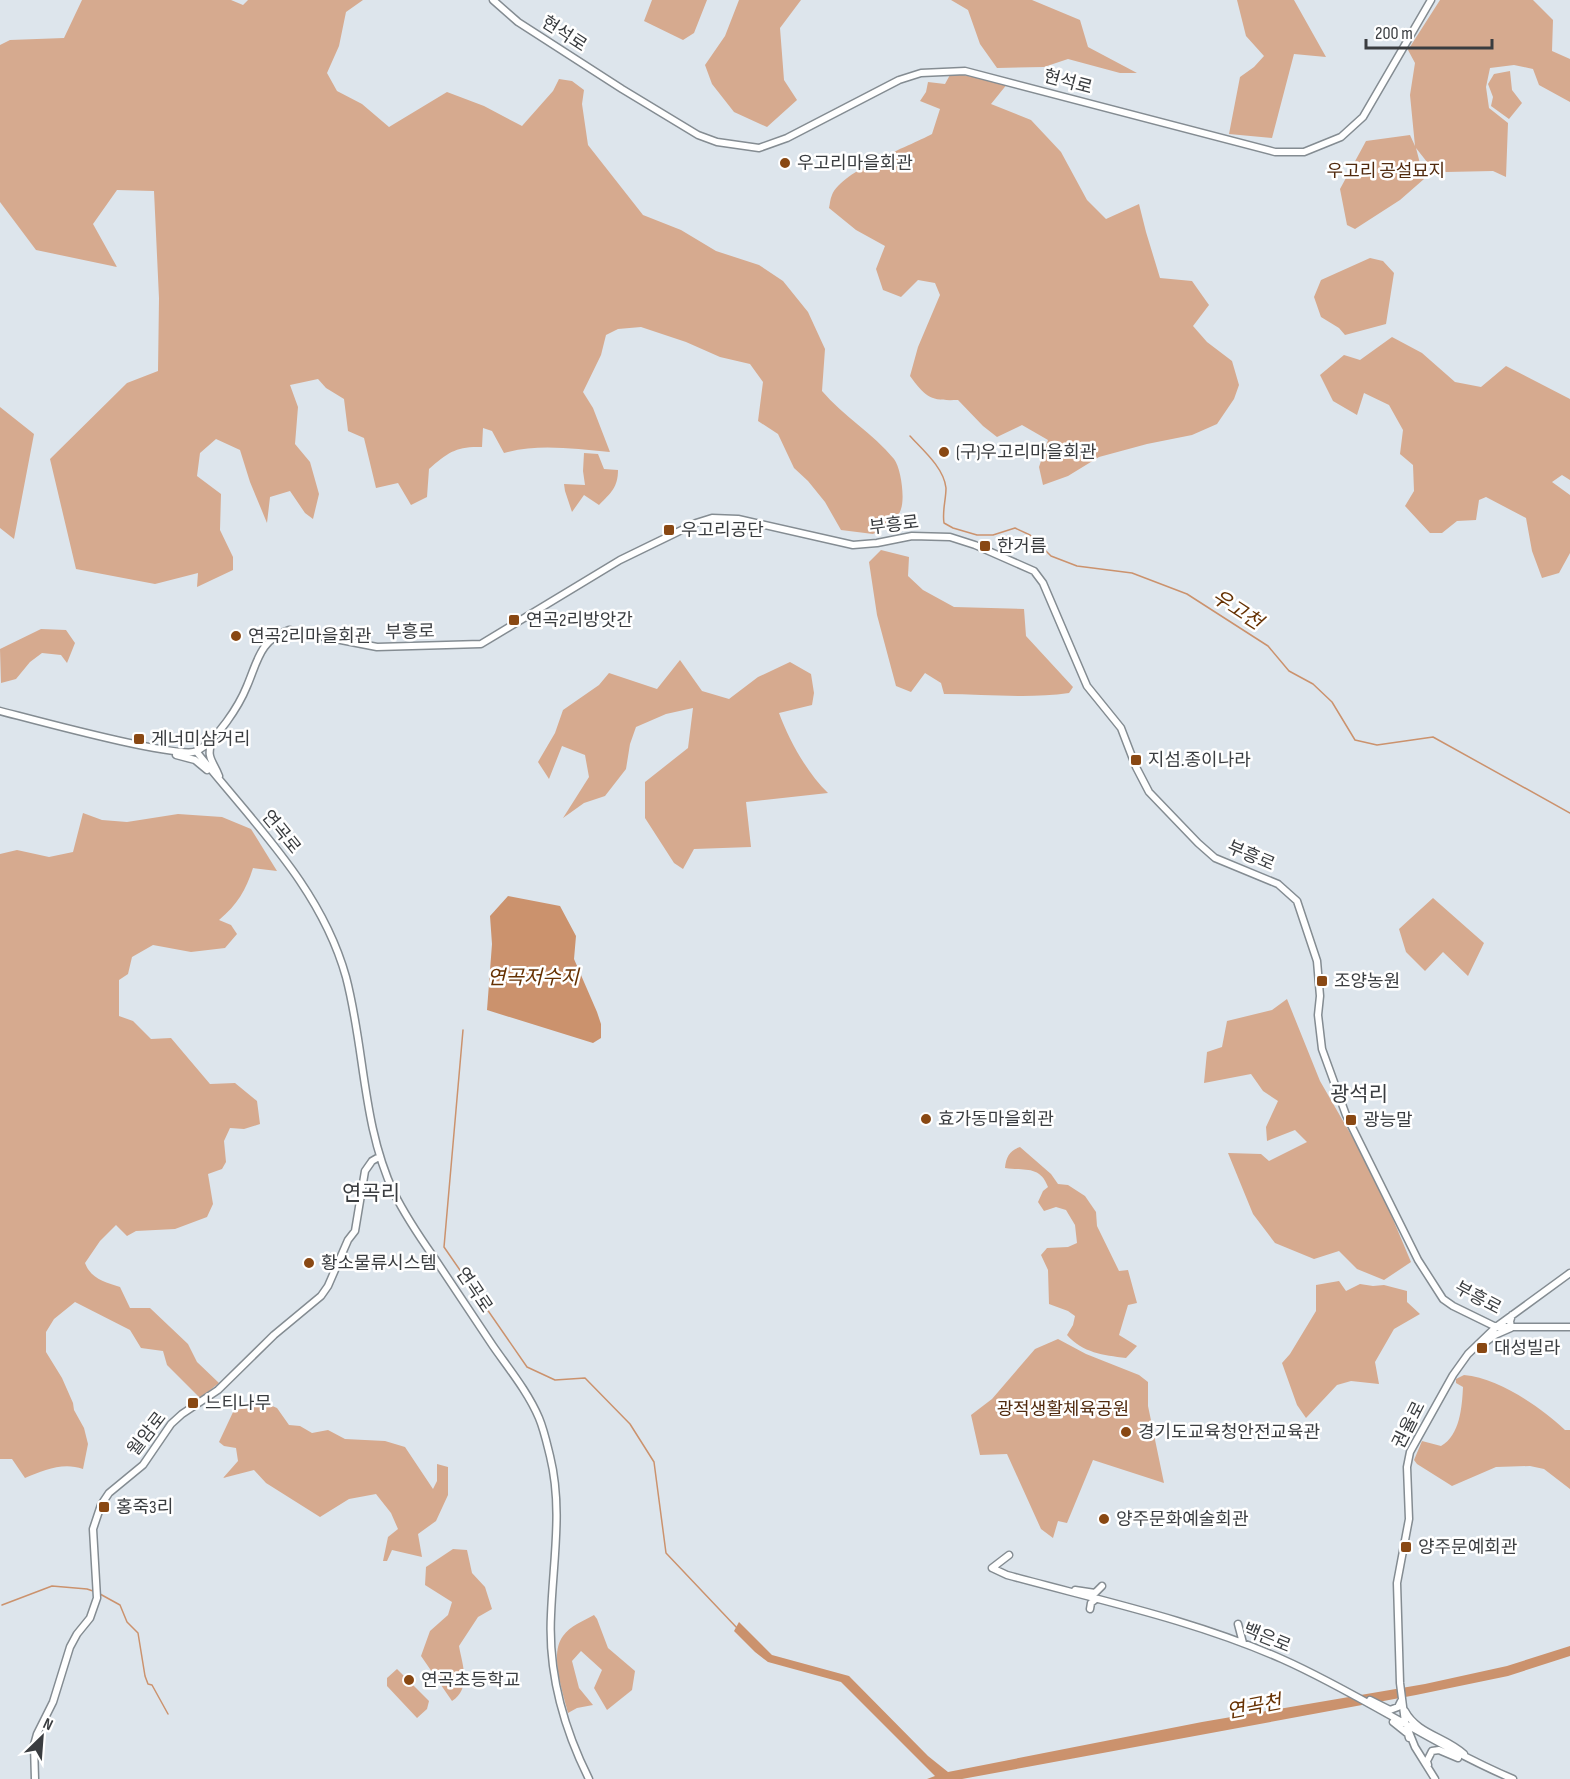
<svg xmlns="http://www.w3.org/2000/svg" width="1570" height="1779" font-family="'Sofia Sans Condensed','Noto Sans KR',sans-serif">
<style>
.green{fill:#d6aa8f}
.water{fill:#cb926d}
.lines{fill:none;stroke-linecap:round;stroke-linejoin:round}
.stream{stroke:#cb926d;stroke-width:1.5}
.secondary-casing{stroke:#848c92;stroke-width:9}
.secondary{stroke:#fff;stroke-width:6}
.poi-dot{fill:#894813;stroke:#fff;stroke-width:2}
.labels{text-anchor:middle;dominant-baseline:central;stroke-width:5;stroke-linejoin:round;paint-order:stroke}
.street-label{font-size:18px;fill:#3a3d40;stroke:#fff}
.poi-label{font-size:18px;fill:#3a3d40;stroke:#fff;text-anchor:start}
.park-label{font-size:18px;fill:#512a0e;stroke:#fff}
.water-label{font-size:20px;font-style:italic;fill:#663102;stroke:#fff}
.quarter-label{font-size:21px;fill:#3a3d40;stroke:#fff}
</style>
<rect width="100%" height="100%" fill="#dde5ec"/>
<path class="green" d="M82 0H231L243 5 248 0H363L346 12 339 46 327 73 337 91 362 104 389 127 447 92 484 106 522 126 553 91 559 79 572 81 584 90 582 104 588 145 643 215 681 230 716 251 759 265 783 281 808 312 825 349 822 391C843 416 873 433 894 459 901 468 905 498 901 509 900 513 896 518 894 521L897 529 881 530 873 534 841 530 825 502 808 481 794 468 778 434 758 421 763 382 750 364 720 357 686 342 641 327 618 329 606 335 601 355 583 392 593 408 610 452C574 449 539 443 504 453L492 431 483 428 482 447C457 446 448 452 429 469L427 497 411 505 398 483 376 488 364 438 348 431 344 399 326 388 318 379 290 385 298 407 295 444 310 462 319 494 313 519 305 513 290 491 270 497 267 523 250 482 240 450 216 439 200 453 197 476 221 494 220 530 233 557V570L197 587 198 573 155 584 76 569 50 459 127 383 158 371 159 298 154 191 117 190 93 224 117 267 36 250 0 202V45L10 40 64 38Z
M652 0H707L694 33 683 40 644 21Z
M739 0H801L780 28 784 80 797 100 767 127 734 112 712 84 705 65 725 36Z
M951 0H1032L1080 20 1088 47 1137 73H1120L1068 59 1044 67 997 68 980 44 968 10Z
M1237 0H1294L1326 57 1294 54 1272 138 1229 134 1240 77 1254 67 1264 56 1246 36Z
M1440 0H1533L1553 20 1552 51 1570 59V102L1539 85 1533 69 1514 65 1490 68 1486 87 1489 108 1508 123 1506 177 1493 171 1446 172 1427 162 1416 148 1424 179 1400 200 1355 229 1347 225 1340 189 1366 141 1410 135 1415 146 1410 95 1415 63 1408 50Z
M1510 71 1512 90 1522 103 1509 119 1491 106 1493 97 1488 84 1494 74Z
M951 73 1008 83 991 104 1031 120 1061 152 1087 200 1106 219 1139 204 1146 232 1160 278 1192 281 1209 305 1193 326 1207 342 1232 361 1239 385 1234 399 1217 424 1192 435 1147 444 1099 457 1068 476 1043 485 1039 467 1048 440 1022 425 997 437 983 426 958 400C931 401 926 398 910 376L918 347 940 295 935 283 918 280 901 297 883 290 876 269 885 246 856 230 829 208C830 204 830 199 832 195 843 170 908 147 932 134L940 109 920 101 926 92 928 82 945 84Z
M1370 258 1383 261 1394 273 1386 324 1345 335 1339 328 1321 317 1314 297 1321 280Z
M1392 337 1422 353 1455 382 1481 387 1506 366 1570 399V480L1562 475 1552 482 1570 495V553L1559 573 1542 578 1532 551 1526 518 1486 497 1479 500 1476 520 1457 521 1442 533H1430L1405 506 1414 491 1413 465 1400 454 1403 430 1389 405 1364 393 1357 415 1333 401 1320 375 1344 355 1360 360Z
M0 407 34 434 14 539 0 528Z
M584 453 598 454 604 469 618 470C618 487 611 493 599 505L584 495 572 512 565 491 564 484 585 485 583 471Z
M881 550 909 557 908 576 923 590 954 607 1024 609 1026 636 1073 687 1069 693C1027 699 986 694 944 694L941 683 925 673 911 692 896 686 877 615 869 562Z
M41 629 66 630 75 643 67 663 61 655 42 653 30 662 16 679 1 683 0 649Z
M680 660 702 691 729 699 758 677 790 662 811 674 814 693 812 705 779 713C789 740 807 773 828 793L746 802 751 847 694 849 683 869 674 863 645 818V782L688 748 693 708 666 714 636 727 630 744 626 769 605 796 584 803 563 818 589 777 585 755 562 746 549 779 538 762 555 733 563 710 599 685 609 673 657 689Z
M83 813 102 820 127 822 178 814 222 817 251 829 277 871 253 868C246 890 237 905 219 920L231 925 237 934 225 948 191 952 153 945 132 957 128 974 119 980V1016L133 1021 151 1039 171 1038 210 1084 235 1083 257 1101 260 1124 244 1129 230 1128 224 1141 226 1162 222 1169 208 1174 213 1204 207 1217 175 1229 136 1231 127 1236 116 1225 100 1241 85 1263C91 1279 105 1282 120 1287L130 1308H150L188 1344 197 1362 219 1383 200 1398 167 1365 163 1351 141 1348 130 1330 75 1302 54 1319 46 1332V1352L62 1378 73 1403 74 1410 84 1428 88 1444 83 1469C63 1462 44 1470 25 1478L12 1459H0V854L17 850 49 857 73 852Z
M1433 898 1484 943 1468 976 1443 952 1425 971 1406 952 1399 929Z
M1287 999 1320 1081 1354 1140 1384 1198 1411 1262 1384 1280 1357 1269 1339 1251 1314 1259 1275 1243 1253 1214 1228 1153 1261 1154 1269 1161 1307 1142 1295 1130 1267 1141 1266 1127 1278 1101 1263 1091 1251 1074 1204 1083 1207 1052 1222 1047 1227 1021 1272 1010Z
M1020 1147 1051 1174 1058 1184 1068 1185 1085 1196 1096 1212 1097 1226 1119 1271 1128 1270 1137 1303 1128 1305 1119 1335 1137 1346 1126 1358C1103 1355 1083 1353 1067 1335L1073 1325 1075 1316 1068 1311 1049 1304 1048 1270 1041 1255 1047 1248 1068 1247 1077 1243 1075 1225 1066 1210 1056 1207 1044 1211 1038 1202 1043 1191 1048 1187C1040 1165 1024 1171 1005 1168 1006 1157 1010 1150 1020 1147Z
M1339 1281 1346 1291 1360 1284 1373 1286 1384 1285 1407 1291V1302L1420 1314 1394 1329 1375 1362 1379 1384 1351 1381 1337 1385 1306 1418 1297 1405 1282 1363 1290 1354 1316 1311V1285Z
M1058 1339 1086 1354 1139 1375 1148 1382V1406L1164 1483 1093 1460 1067 1523 1058 1521 1053 1538 1041 1529 1007 1454 980 1455 971 1415 992 1399 1035 1349Z
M1464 1375C1499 1378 1540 1407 1565 1430H1570V1489L1544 1469 1530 1466 1496 1467 1452 1486 1417 1464 1414 1460 1422 1441 1441 1446C1460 1435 1462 1407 1463 1387L1456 1383V1379Z
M270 1405 277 1408 289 1425 300 1426 312 1433 328 1430 345 1439 385 1441 405 1447 433 1489 437 1481V1464L448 1467V1495L436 1521 418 1534 422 1557 392 1550 387 1561H383L388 1537 398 1529 391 1513 376 1494 349 1499 320 1517 266 1483 254 1470 223 1478 238 1461 236 1448 224 1446 219 1442 234 1410Z
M453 1549 467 1550 472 1573 485 1587 492 1609 478 1617 459 1646C462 1664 472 1688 452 1701L421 1656 430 1631 448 1615 452 1602 425 1585 426 1567Z
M594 1615 597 1619 608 1648 635 1671 632 1690 607 1710 594 1688 602 1670 581 1651 572 1661 579 1688 593 1705 577 1708 568 1713C563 1693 549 1654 563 1636 570 1626 583 1621 594 1615Z
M397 1669 429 1701 427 1709 417 1718 387 1686V1678Z"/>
<path class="water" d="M508 896 560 906 576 936 574 959 597 1012 601 1024V1038L593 1043 487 1010 492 944 490 916Z
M739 1622 772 1655 849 1676 928 1756 948 1772 1202 1722 1425 1684 1507 1666 1570 1646V1656L1508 1676 1416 1695 962 1779H927L935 1776 841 1682 768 1662 755 1652 734 1631Z"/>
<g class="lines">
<path class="stream" d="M910 436C923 450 944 468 946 488 946 500 942 511 944 523L953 528 977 535H993L1015 528 1030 535 1051 556 1077 566 1132 573 1187 594 1268 646 1289 671 1313 684 1332 702 1355 740 1377 745 1433 737 1570 813
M463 1030 444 1247 527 1367 555 1380 585 1378 630 1424 654 1462 666 1553 737 1628
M100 1594 120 1605 127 1622 138 1633 145 1676 148 1684 152 1685 168 1714
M2 1605 52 1586 87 1589 93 1591"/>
<defs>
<path id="secondary" d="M493 0 518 22 622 89 698 135 717 142 759 148 787 138 899 80 921 73 965 71 1275 152H1304L1341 137 1363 117 1431 0
M0 711C28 718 180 760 197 751 217 740 239 706 247 686 258 660 260 640 289 630L377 647 481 644 620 560 696 523 712 518 738 519 853 545 877 543 912 536 950 537 975 545 1034 571 1043 583 1087 686 1121 728 1136 767 1149 792 1198 843 1215 858 1278 884 1297 901 1317 961 1320 996 1318 1015 1322 1049 1346 1115 1418 1260 1443 1299 1453 1306 1496 1327H1570
M213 739C205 758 213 760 219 776
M196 751C253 823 321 887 346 977 365 1049 362 1125 394 1193 405 1215 419 1236 433 1256 453 1286 473 1316 493 1346 509 1369 528 1392 539 1418 544 1430 547 1444 550 1456 563 1509 553 1561 551 1615 548 1673 563 1727 589 1779
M176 755 195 760 207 770
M1480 1346 1495 1335 1511 1328 1510 1321 1512 1315
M992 1568 1007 1575C1098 1600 1194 1620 1282 1659 1361 1694 1433 1745 1513 1779
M992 1568 1009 1555
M1075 1590 1095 1593 1102 1586
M1090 1609 1091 1603 1096 1599
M1238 1624 1243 1643
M1370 1700 1390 1710 1398 1707 1401 1701
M1405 1711C1417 1734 1446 1737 1464 1754
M1393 1722 1408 1734 1409 1738
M1428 1765 1427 1761 1432 1751 1439 1750 1458 1758
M35 1779 34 1745 37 1734 53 1702 70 1647 77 1634 90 1618 97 1598 93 1529 101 1505 109 1493 143 1465 171 1424 182 1414 218 1390 274 1335 321 1296 328 1286 348 1240 355 1231 365 1171 372 1161 379 1157
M1435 1779 1415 1747 1405 1722 1400 1683 1397 1583 1409 1519 1407 1467 1410 1452 1453 1375 1468 1354 1496 1327 1570 1273"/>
</defs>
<use href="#secondary" class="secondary-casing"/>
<use href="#secondary" class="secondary"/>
</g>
<g class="poi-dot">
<circle cx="785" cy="163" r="6"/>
<circle cx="944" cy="452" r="6"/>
<rect x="663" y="524" width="12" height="12" rx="3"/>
<rect x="979" y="540" width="12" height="12" rx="3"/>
<rect x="508" y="614" width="12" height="12" rx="3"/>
<circle cx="236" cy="636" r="6"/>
<rect x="133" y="733" width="12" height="12" rx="3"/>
<rect x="1130" y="754" width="12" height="12" rx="3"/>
<rect x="1316" y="975" width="12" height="12" rx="3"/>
<circle cx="926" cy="1119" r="6"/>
<rect x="1345" y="1114" width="12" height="12" rx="3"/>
<circle cx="309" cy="1263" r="6"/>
<rect x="1476" y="1342" width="12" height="12" rx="3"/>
<rect x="187" y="1397" width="12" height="12" rx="3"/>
<circle cx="1126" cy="1432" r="6"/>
<rect x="98" y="1501" width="12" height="12" rx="3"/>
<circle cx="1104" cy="1519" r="6"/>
<rect x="1400" y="1541" width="12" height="12" rx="3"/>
<circle cx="409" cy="1680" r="6"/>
</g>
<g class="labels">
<g class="street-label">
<text transform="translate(564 34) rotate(33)">현석로</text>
<text transform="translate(1068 82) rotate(15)">현석로</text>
<text transform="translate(894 525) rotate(-7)">부흥로</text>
<text transform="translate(410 632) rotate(-1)">부흥로</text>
<text transform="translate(281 832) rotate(51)">연곡로</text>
<text transform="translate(1251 856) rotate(23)">부흥로</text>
<text transform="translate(474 1290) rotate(56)">연곡로</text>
<text transform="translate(1478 1298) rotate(28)">부흥로</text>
<text transform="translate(1409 1425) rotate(-63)">권율로</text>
<text transform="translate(147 1434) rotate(-52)">월암로</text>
<text transform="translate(1267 1638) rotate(22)">백은로</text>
</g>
<g class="poi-label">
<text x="797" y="163">우고리마을회관</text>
<text x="956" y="452">(구)우고리마을회관</text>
<text x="681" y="530">우고리공단</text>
<text x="997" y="546">한거름</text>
<text x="526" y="620">연곡2리방앗간</text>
<text x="248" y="636">연곡2리마을회관</text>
<text x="151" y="739">게너미삼거리</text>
<text x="1148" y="760">지섬.종이나라</text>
<text x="1334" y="981">조양농원</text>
<text x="938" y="1119">효가동마을회관</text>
<text x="1363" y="1120">광능말</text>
<text x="321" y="1263">황소물류시스템</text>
<text x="1494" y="1348">대성빌라</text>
<text x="205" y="1403">느티나무</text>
<text x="1138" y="1432">경기도교육청안전교육관</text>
<text x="116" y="1507">홍죽3리</text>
<text x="1116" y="1519">양주문화예술회관</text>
<text x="1418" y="1547">양주문예회관</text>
<text x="421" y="1680">연곡초등학교</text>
</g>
<g class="park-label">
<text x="1386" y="171">우고리 공설묘지</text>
<text x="1063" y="1409">광적생활체육공원</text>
</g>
<g class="water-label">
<text transform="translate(1237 610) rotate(33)">우고천</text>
<text x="533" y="978">연곡저수지</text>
<text transform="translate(1254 1707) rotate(-11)">연곡천</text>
</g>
<g class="quarter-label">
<text x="1359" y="1094">광석리</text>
<text x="371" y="1193">연곡리</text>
</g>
</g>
<g transform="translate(42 1737) rotate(25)" stroke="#ffffff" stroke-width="4.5" paint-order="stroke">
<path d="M0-4.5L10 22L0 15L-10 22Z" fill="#3a3d40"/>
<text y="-9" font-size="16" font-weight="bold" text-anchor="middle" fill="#3a3d40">N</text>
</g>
<path d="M1366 39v9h126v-9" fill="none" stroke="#3a3d40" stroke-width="3"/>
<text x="1375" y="39" font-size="18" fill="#3a3d40" stroke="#ffffff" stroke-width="4.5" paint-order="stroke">200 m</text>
</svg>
